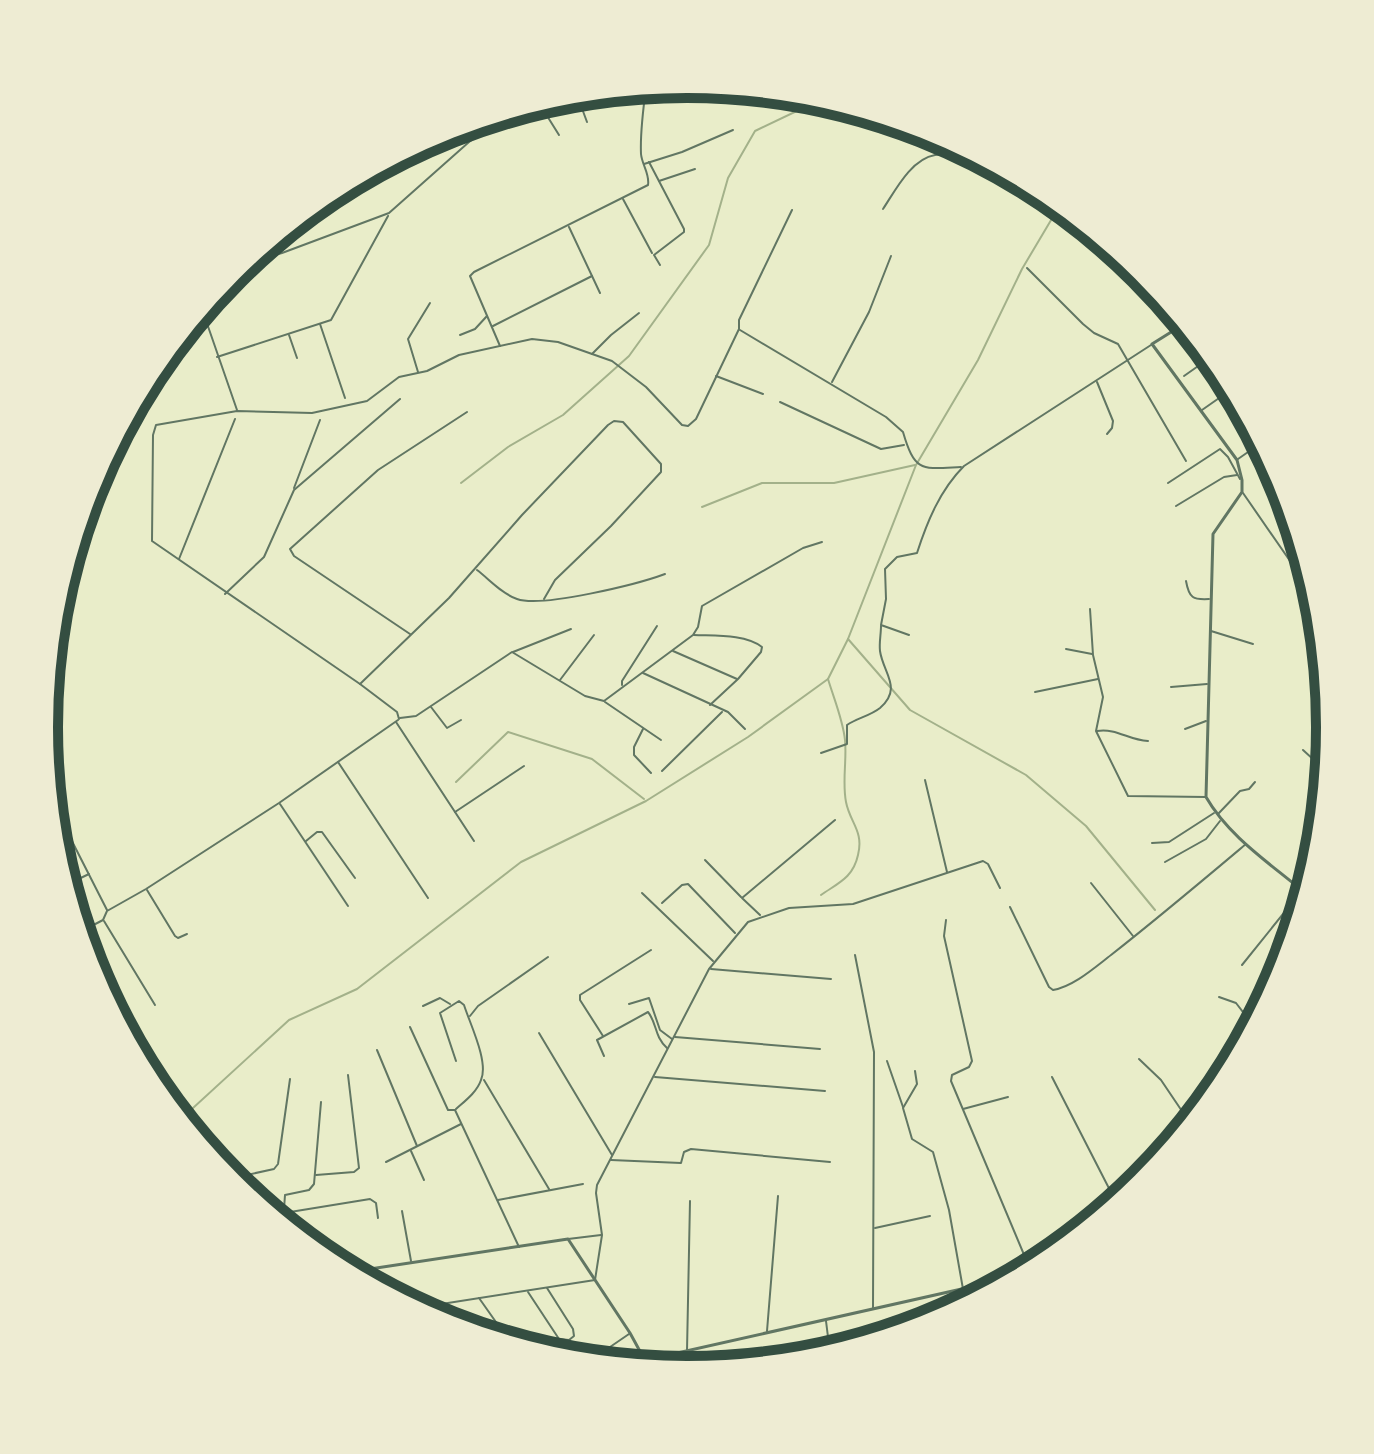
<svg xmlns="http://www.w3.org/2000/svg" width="1374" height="1454" viewBox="0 0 1374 1454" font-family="'Source Sans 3',sans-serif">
<rect width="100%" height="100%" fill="#e9edc9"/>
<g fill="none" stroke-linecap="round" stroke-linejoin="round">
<g stroke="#a3b18a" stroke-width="2">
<path d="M461 483 508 447 563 415 629 356 709 245 728 178 755 131 822 99"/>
<path d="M702 507 762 483H834L915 465"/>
<path d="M848 639 910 710 1026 775 1086 826 1155 910"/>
<path d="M456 782 508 732 592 759 644 799"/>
<path d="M821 895C838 883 853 878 858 855 864 831 850 823 846 802 842 782 847 760 845 740 843 720 834 699 828 679"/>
<path d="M181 1119 289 1020 357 989 521 862 646 801 748 737 828 679 848 639 916 465 978 360 1022 269 1060 205"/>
</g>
<g stroke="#617663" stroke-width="2">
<path d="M577 95 587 122"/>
<path d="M539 103 559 135"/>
<path d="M649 162 684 229V232L654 255 660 265"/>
<path d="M644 164 682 152 733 130"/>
<path d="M659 181 695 169"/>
<path d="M623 199 652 253"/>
<path d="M883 209C895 191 911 159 935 155 946 153 956 156 966 150"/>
<path d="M569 227 600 293"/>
<path d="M241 265 282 253 389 213 469 142 512 111"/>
<path d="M1027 268 1083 324 1094 333 1118 344 1186 461"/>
<path d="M202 309 237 410"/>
<path d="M320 324 345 398"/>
<path d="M493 326 592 276"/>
<path d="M740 330 886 417 903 432C915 473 922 469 961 467"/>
<path d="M289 335 297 358"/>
<path d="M460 335 475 329 487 316"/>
<path d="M500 346 470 276 474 272 648 185C650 174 642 165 641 154 640 132 643 110 646 88"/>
<path d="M592 354 611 335 639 313"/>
<path d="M217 357 331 320 388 216"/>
<path d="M418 372 408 339 430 303"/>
<path d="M716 376 763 394"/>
<path d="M1184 376 1211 357"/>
<path d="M832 382 869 312 891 256"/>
<path d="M1097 382 1113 421 1112 428 1107 434"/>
<path d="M780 402 881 449 904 445"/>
<path d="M1202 410 1232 389"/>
<path d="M1257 446 1282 484"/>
<path d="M1238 459 1261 443"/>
<path d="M1168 483 1220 449 1228 457 1240 479"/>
<path d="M294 488 320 420"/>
<path d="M1243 493 1315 597"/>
<path d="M1176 506 1224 477 1237 475"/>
<path d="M179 559 235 419"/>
<path d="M477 570C489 579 502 594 517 599 542 608 638 584 665 574"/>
<path d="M1186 581C1189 598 1193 600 1209 599"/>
<path d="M225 594 264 557 294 490 400 399"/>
<path d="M1090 609 1093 655 1103 697 1096 731 1128 796 1206 797"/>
<path d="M1211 631 1253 644"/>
<path d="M410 634 294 556 290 549 378 470 467 412"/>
<path d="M694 635C715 636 745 634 762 647L761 652 738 679 710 705"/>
<path d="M909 635 881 625 886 599 885 569 897 557 917 553C927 522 940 490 964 466L1151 345"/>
<path d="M1066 649 1092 654"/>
<path d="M673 651 737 679"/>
<path d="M513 652 571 629"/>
<path d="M643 673 728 712 745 729"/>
<path d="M560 680 594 635"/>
<path d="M360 684 449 598 522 515 608 425 614 421 623 422 661 464V472L611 526 555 580 544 599"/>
<path d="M622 685V681L657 626"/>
<path d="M1171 687 1207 684"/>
<path d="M1035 692 1098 679"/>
<path d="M605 702 661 740"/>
<path d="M431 707 447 728 461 720"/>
<path d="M400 718 416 716 512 652 585 696 604 701 693 635 698 627 702 606 803 548 822 542"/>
<path d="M399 719 397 712 360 684 152 541 153 435 156 425 237 411 312 413 367 401 399 377 427 371 459 355 532 339 558 342 612 361 646 387 682 425 688 426 696 419 739 329V320L792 210"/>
<path d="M396 722 474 841"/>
<path d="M643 729 634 747V755L651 773"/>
<path d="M1185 729 1206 721"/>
<path d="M1097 731C1117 728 1128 740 1148 741"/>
<path d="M1303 750 1326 771"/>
<path d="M821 753 847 744V725C857 718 870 716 880 708 903 688 883 673 880 651 879 643 881 634 881 626"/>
<path d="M338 762 428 898"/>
<path d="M662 771 722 712"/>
<path d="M925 780 947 872"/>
<path d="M51 800 107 910"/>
<path d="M280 804 348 906"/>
<path d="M455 812 524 766"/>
<path d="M1218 814 1240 791 1249 789 1255 782"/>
<path d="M306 841 317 832H322L355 878"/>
<path d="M1152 843 1169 842 1214 813"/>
<path d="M56 846 69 839"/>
<path d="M705 860 741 897"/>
<path d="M1165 862 1206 839 1220 821"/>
<path d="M1091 883 1133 936"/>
<path d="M66 885 89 874"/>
<path d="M147 890 175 936 178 938 187 934"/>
<path d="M642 893 713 961"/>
<path d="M662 903 682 885 688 884 735 933"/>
<path d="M1010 907 1049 987 1053 990C1074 986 1094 968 1111 955 1157 919 1202 881 1246 844"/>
<path d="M760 915 742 898 835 820"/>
<path d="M946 920 944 936 972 1061 969 1067 952 1075 951 1081 1030 1269"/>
<path d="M104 921 155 1005"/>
<path d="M80 932 103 920 107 911 146 889 279 803 398 720"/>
<path d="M855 955 874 1052 873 1308"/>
<path d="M1242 965 1308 883"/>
<path d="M711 969 831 979"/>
<path d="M1219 997 1236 1003 1253 1025"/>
<path d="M629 1004 649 998 660 1030 672 1039"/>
<path d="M423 1006 440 998 450 1004"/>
<path d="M470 1016 478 1006 548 957"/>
<path d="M410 1027 448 1110H455L519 1247"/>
<path d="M539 1033 612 1155"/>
<path d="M603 1036 580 1000V995L651 950"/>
<path d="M675 1037 820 1049"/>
<path d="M377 1050 417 1146"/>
<path d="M604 1056 597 1040 648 1012C657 1023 654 1036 667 1048"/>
<path d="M1139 1059 1161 1080 1190 1123"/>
<path d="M456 1061 440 1013 459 1001 464 1005C470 1024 489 1062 481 1080 477 1092 465 1101 456 1109"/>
<path d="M887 1061 903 1107"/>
<path d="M915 1071 917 1084 903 1108 912 1139 933 1152 949 1210 963 1289"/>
<path d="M655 1077 825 1091"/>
<path d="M1052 1077 1116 1202"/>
<path d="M484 1080 549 1189"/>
<path d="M963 1109 1008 1097"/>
<path d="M411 1151 424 1180"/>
<path d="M611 1160 681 1163 684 1152 691 1149 830 1162"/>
<path d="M386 1162 461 1124"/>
<path d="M316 1175 354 1172 359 1168 348 1075"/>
<path d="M242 1189V1176L274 1169 278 1164 290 1079"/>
<path d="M498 1200 583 1184"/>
<path d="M402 1211 411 1261"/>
<path d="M284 1213 370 1199 376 1203 378 1218"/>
<path d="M283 1223 285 1195 309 1190 314 1184 321 1102"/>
<path d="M875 1228 930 1216"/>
<path d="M568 1239 601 1235"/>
<path d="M357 1272 362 1279"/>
<path d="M528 1292 559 1339 569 1340 574 1336 573 1329 547 1288"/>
<path d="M479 1298 510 1342"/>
<path d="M435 1307 446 1323"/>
<path d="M416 1308 595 1280 602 1235 596 1193 597 1185 709 969 748 922 789 908 853 904 983 861 988 864 1000 888"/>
<path d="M767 1331 778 1196"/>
<path d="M687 1351 690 1201"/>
<path d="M744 1353 750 1364"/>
<path d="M822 1355 819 1347 828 1337 826 1321"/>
<path d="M591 1360 629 1334"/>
</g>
<g stroke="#617663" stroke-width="3">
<path d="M1184 324 1152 344 1237 460 1242 480V492L1213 534 1206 797C1229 837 1271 864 1305 893"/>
<path d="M350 1272 568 1239 630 1333 648 1366"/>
<path d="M646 1360 1015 1277"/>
</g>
</g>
<path d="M0 0H1374V1454H0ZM58 727a629 629 0 1 1 1258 0a629 629 0 1 1-1258 0Z" fill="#eeecd3" fill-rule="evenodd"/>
<path fill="none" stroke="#344e41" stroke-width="10" d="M58 727a629 629 0 1 1 1258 0a629 629 0 1 1-1258 0Z"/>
</svg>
